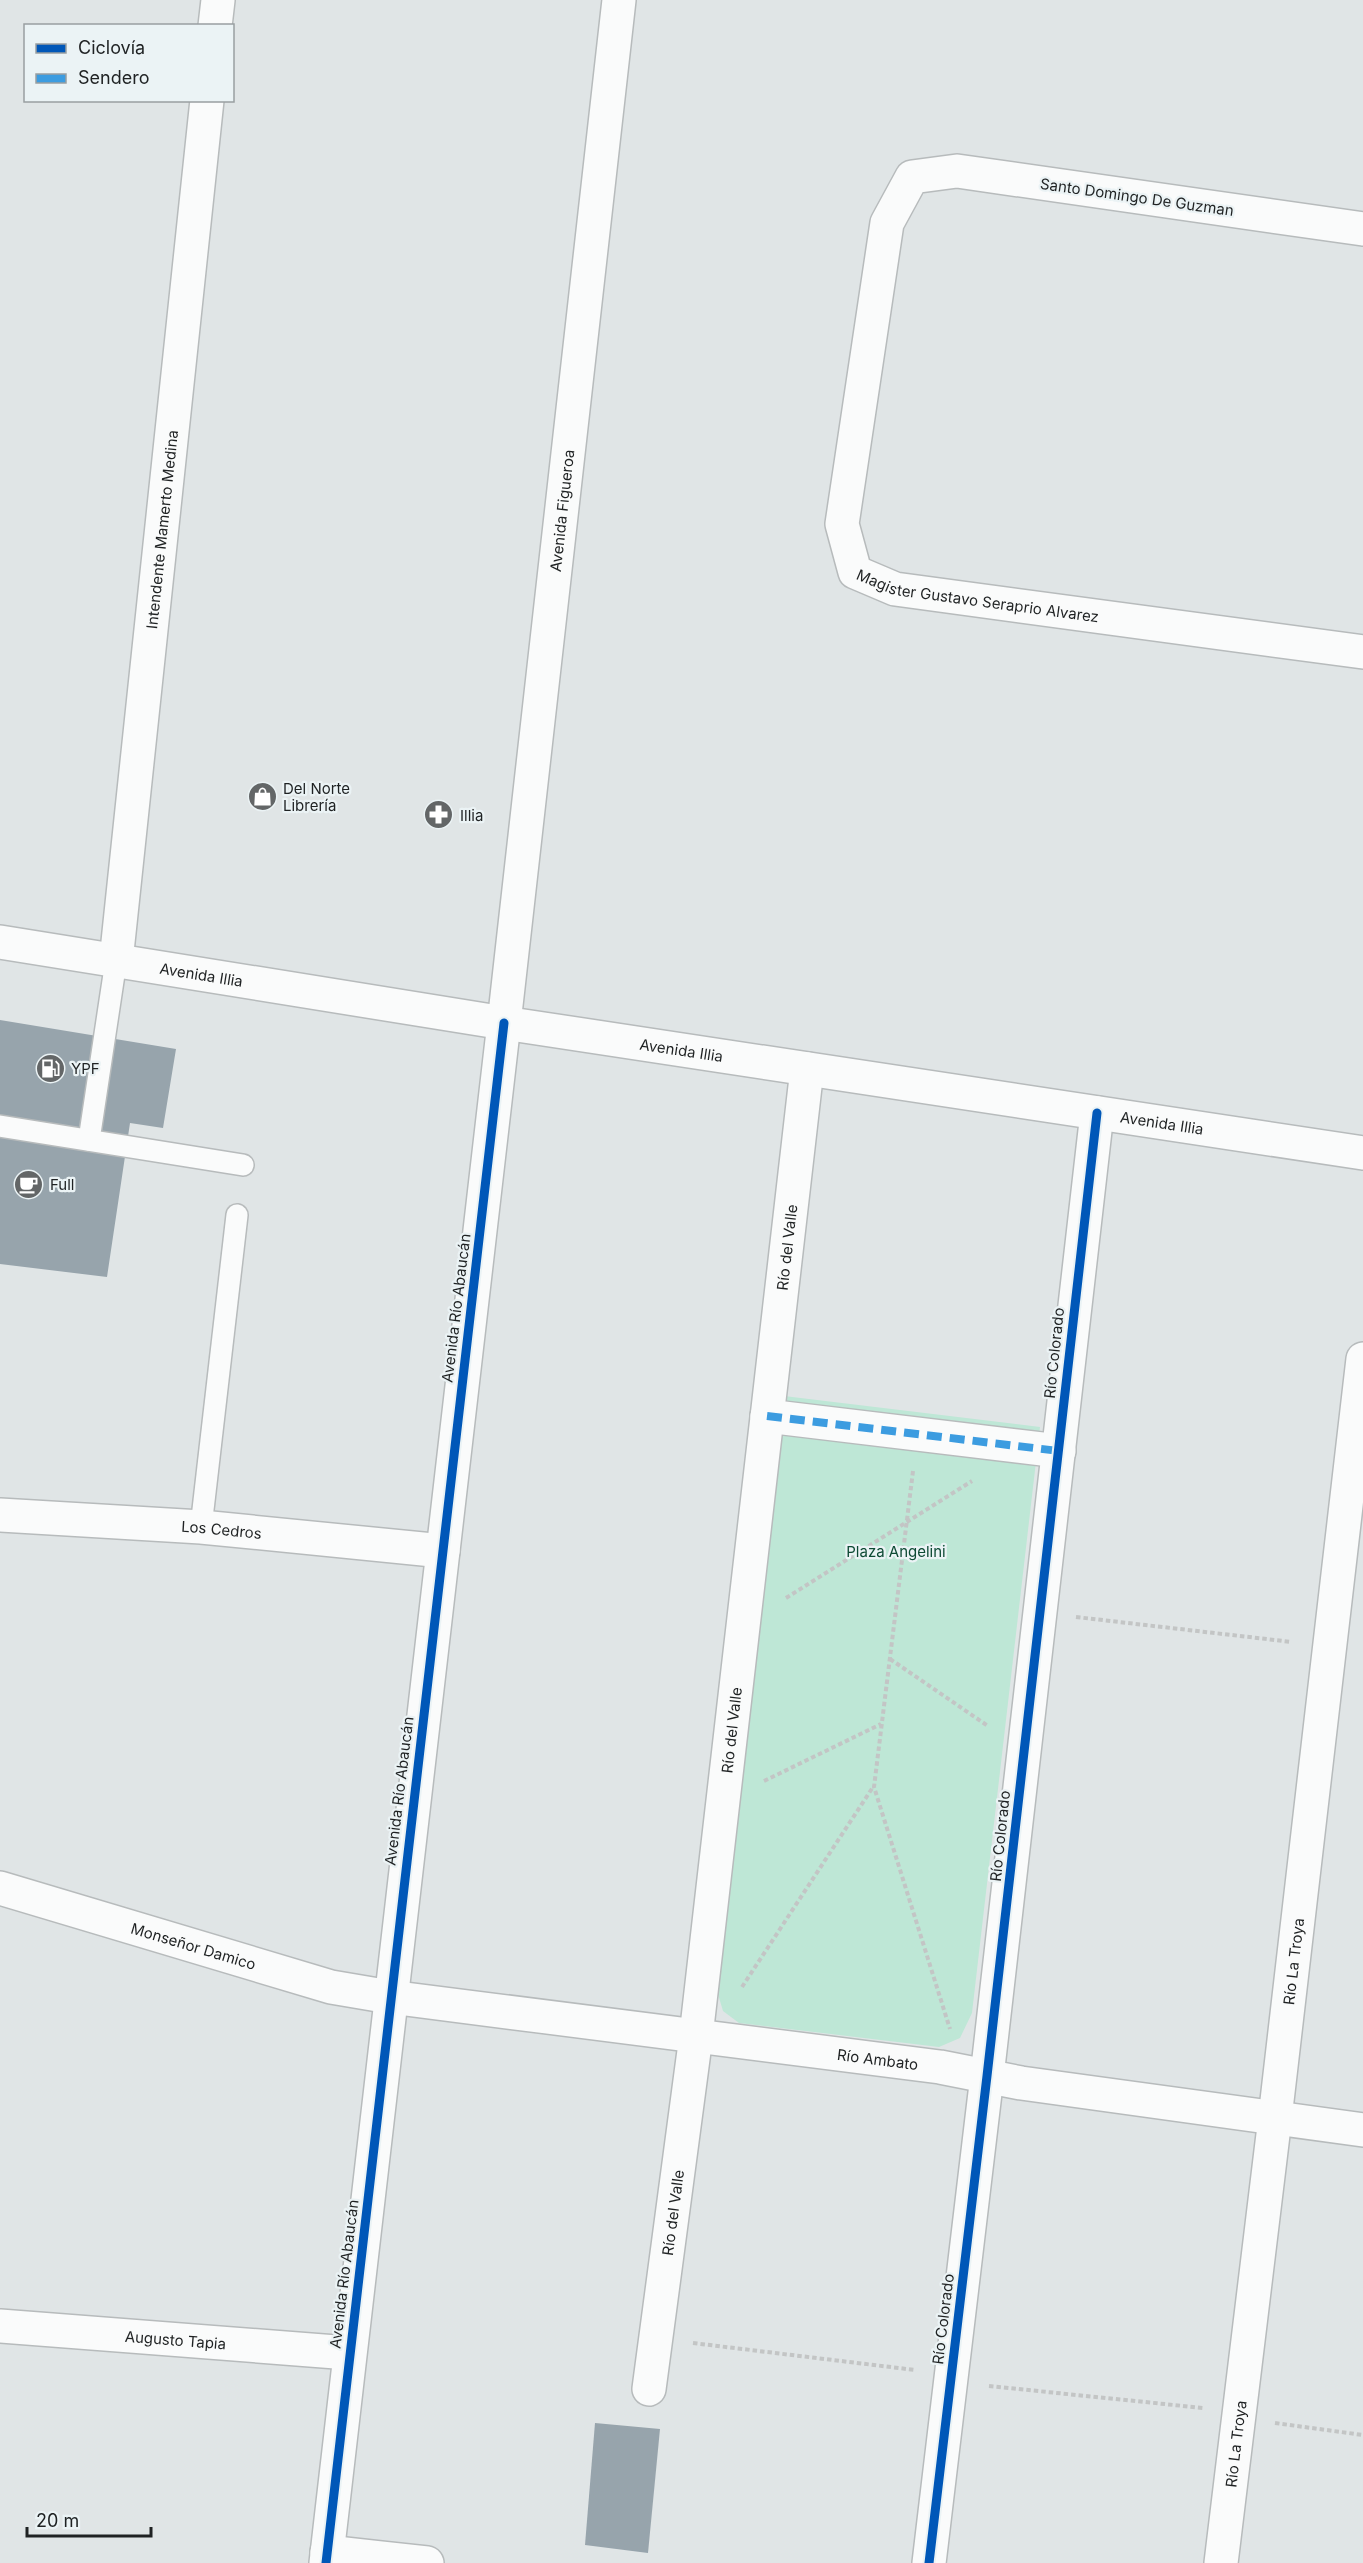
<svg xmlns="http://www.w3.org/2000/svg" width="1363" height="2563" viewBox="0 0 1363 2563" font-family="Inter,sans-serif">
<rect width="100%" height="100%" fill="#e0e5e6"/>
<path fill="#bee7d6" d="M784 1396 1040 1427 972 2013 960 2038 939 2047 739 2023 723 2011 717 1991Z"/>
<g fill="#97a4ac">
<path d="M0 1020 176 1049 163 1128 130 1123 107 1277 0 1264Z"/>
<path d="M595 2423 660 2429 648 2553 585 2545Z"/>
</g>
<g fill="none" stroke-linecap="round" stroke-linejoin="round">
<defs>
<g id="lane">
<path d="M0 1126 243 1165"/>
<path d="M89 1140 116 961"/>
<path d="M201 1527 237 1215"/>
</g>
<g id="street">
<path d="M215 26 218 0"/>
<path id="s1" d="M1363 229 957 171 912 177 887 223 842 524 855 572 895 589 1363 652"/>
<path id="s2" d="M116 961 207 100"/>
<path d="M767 1416 1059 1451"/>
<path id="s3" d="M0 1515 201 1527 443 1551"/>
<path id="s4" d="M0 1888 331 1987 390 1997 940 2067 1021 2083 1363 2130"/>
<path id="s5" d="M0 2326 349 2353"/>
<path id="s6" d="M649 2389 696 2036 807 1069"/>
<path d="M327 2552 427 2563"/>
<path d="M929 2563 987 2076 1097 1113"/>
<path id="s7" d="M1221 2563 1275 2118 1363 1359"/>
</g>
<g id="secondary">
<path id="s8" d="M326 2563 504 1023 619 0"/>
</g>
<g id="primary">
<path id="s9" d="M0 942 504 1023 1363 1153"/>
</g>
</defs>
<use href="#lane" stroke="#b7bbbc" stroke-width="24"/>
<use href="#street" stroke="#b7bbbc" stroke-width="36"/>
<use href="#secondary" stroke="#b7bbbc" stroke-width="36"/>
<use href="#primary" stroke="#b7bbbc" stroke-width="36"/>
<g stroke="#c3c5c5" stroke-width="4" stroke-dasharray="4.5 3" stroke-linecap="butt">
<path d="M913 1471 874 1787 950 2029"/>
<path d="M786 1598 972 1481"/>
<path d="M1076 1617 1292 1642"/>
<path d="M890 1659 988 1726"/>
<path d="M764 1781 881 1724"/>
<path d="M742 1987 873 1787"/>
<path d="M693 2343 915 2370"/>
<path d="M989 2386 1203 2408"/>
<path d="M1275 2423 1363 2435"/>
</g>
<use href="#lane" stroke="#fafbfb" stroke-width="21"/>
<use href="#street" stroke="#fafbfb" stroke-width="33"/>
<use href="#secondary" stroke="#fafbfb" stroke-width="33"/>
<use href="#primary" stroke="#fafbfb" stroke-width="33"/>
<path stroke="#3c9ce0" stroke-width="8" stroke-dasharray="15 8" stroke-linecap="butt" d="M767 1416 1059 1451"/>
<defs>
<g id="cycleway">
<path d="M326 2563 504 1023"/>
<path d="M929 2563 987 2076 1097 1113"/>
</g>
</defs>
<use href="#cycleway" stroke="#ebf3f5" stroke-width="13"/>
<use href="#cycleway" stroke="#0057b8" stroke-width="9"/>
</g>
<defs>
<symbol id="shop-disc" viewBox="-11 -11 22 22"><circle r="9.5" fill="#636667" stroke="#ebf3f5"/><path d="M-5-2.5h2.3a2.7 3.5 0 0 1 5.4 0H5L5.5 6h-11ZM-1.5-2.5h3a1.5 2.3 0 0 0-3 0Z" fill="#fff"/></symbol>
<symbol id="pharmacy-disc" viewBox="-11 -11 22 22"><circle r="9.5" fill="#636667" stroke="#ebf3f5"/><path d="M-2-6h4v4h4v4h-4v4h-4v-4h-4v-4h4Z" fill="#fff"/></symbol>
<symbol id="fuel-disc" viewBox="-11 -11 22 22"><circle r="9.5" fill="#636667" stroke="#ebf3f5"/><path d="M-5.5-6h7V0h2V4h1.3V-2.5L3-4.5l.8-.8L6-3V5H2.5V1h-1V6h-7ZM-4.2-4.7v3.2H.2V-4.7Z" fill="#fff"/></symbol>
<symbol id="cafe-disc" viewBox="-11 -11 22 22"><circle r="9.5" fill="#636667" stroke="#ebf3f5"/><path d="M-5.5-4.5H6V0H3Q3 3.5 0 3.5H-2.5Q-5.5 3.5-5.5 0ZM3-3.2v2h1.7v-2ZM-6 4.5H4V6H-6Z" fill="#fff"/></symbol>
</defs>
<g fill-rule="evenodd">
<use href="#shop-disc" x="246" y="780" width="33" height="33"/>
<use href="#pharmacy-disc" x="422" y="798" width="33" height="33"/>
<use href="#fuel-disc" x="34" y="1052" width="33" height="33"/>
<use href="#cafe-disc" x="12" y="1168" width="33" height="33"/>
</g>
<g text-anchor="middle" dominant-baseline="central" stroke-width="4.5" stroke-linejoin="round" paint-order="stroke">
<g font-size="15" fill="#1f2223" stroke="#ebf3f5">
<text transform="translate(1137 197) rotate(8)">Santo Domingo De Guzman</text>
<text stroke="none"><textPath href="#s8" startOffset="2066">Avenida Figueroa</textPath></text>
<text stroke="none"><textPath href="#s2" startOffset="434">Intendente Mamerto Medina</textPath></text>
<text stroke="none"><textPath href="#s1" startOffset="988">Magister Gustavo Seraprio Alvarez</textPath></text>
<text stroke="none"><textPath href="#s9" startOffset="204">Avenida Illia</textPath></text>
<text stroke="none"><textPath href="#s9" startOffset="690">Avenida Illia</textPath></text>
<text stroke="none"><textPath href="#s9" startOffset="1176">Avenida Illia</textPath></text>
<text stroke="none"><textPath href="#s6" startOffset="1150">Río del Valle</textPath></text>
<text transform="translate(456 1308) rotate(-83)">Avenida Río Abaucán</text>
<text transform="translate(1054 1353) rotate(-84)">Río Colorado</text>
<text stroke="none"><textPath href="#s3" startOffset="222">Los Cedros</textPath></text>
<text stroke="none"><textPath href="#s6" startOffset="664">Río del Valle</textPath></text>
<text transform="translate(399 1791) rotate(-83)">Avenida Río Abaucán</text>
<text transform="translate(1000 1836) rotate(-84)">Río Colorado</text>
<text stroke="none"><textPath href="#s4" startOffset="202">Monseñor Damico</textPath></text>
<text stroke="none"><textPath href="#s7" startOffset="606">Río La Troya</textPath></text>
<text stroke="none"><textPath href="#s4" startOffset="897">Río Ambato</textPath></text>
<text stroke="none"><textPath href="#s6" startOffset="178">Río del Valle</textPath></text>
<text transform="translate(344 2274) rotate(-83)">Avenida Río Abaucán</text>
<text transform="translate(943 2319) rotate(-83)">Río Colorado</text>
<text stroke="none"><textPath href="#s5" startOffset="176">Augusto Tapia</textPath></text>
<text stroke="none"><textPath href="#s7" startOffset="120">Río La Troya</textPath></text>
</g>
<g font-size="15" fill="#1f2223" stroke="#ebf3f5" text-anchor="start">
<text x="283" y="788">Del Norte<tspan x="283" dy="17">Librería</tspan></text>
<text x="460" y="815">Illia</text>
<text x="71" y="1068">YPF</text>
<text x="50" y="1184">Full</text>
</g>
<g font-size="15" fill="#0d4a34" stroke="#ebf3f5">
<text x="896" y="1551">Plaza Angelini</text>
</g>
</g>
<rect x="24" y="24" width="210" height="78" fill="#ebf3f5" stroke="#999fa1" stroke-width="1.5"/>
<rect x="36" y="44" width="30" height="9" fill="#0057b8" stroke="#999fa1" stroke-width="1.5"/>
<text x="78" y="54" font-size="18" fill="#1f2223">Ciclovía</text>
<rect x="36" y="74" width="30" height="9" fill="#3c9ce0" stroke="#999fa1" stroke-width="1.5"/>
<text x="78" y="84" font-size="18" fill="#1f2223">Sendero</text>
<path d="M27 2527v9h124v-9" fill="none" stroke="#1f2223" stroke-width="3"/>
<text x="36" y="2527" font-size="18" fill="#1f2223" stroke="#ebf3f5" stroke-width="4.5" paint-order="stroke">20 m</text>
</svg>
